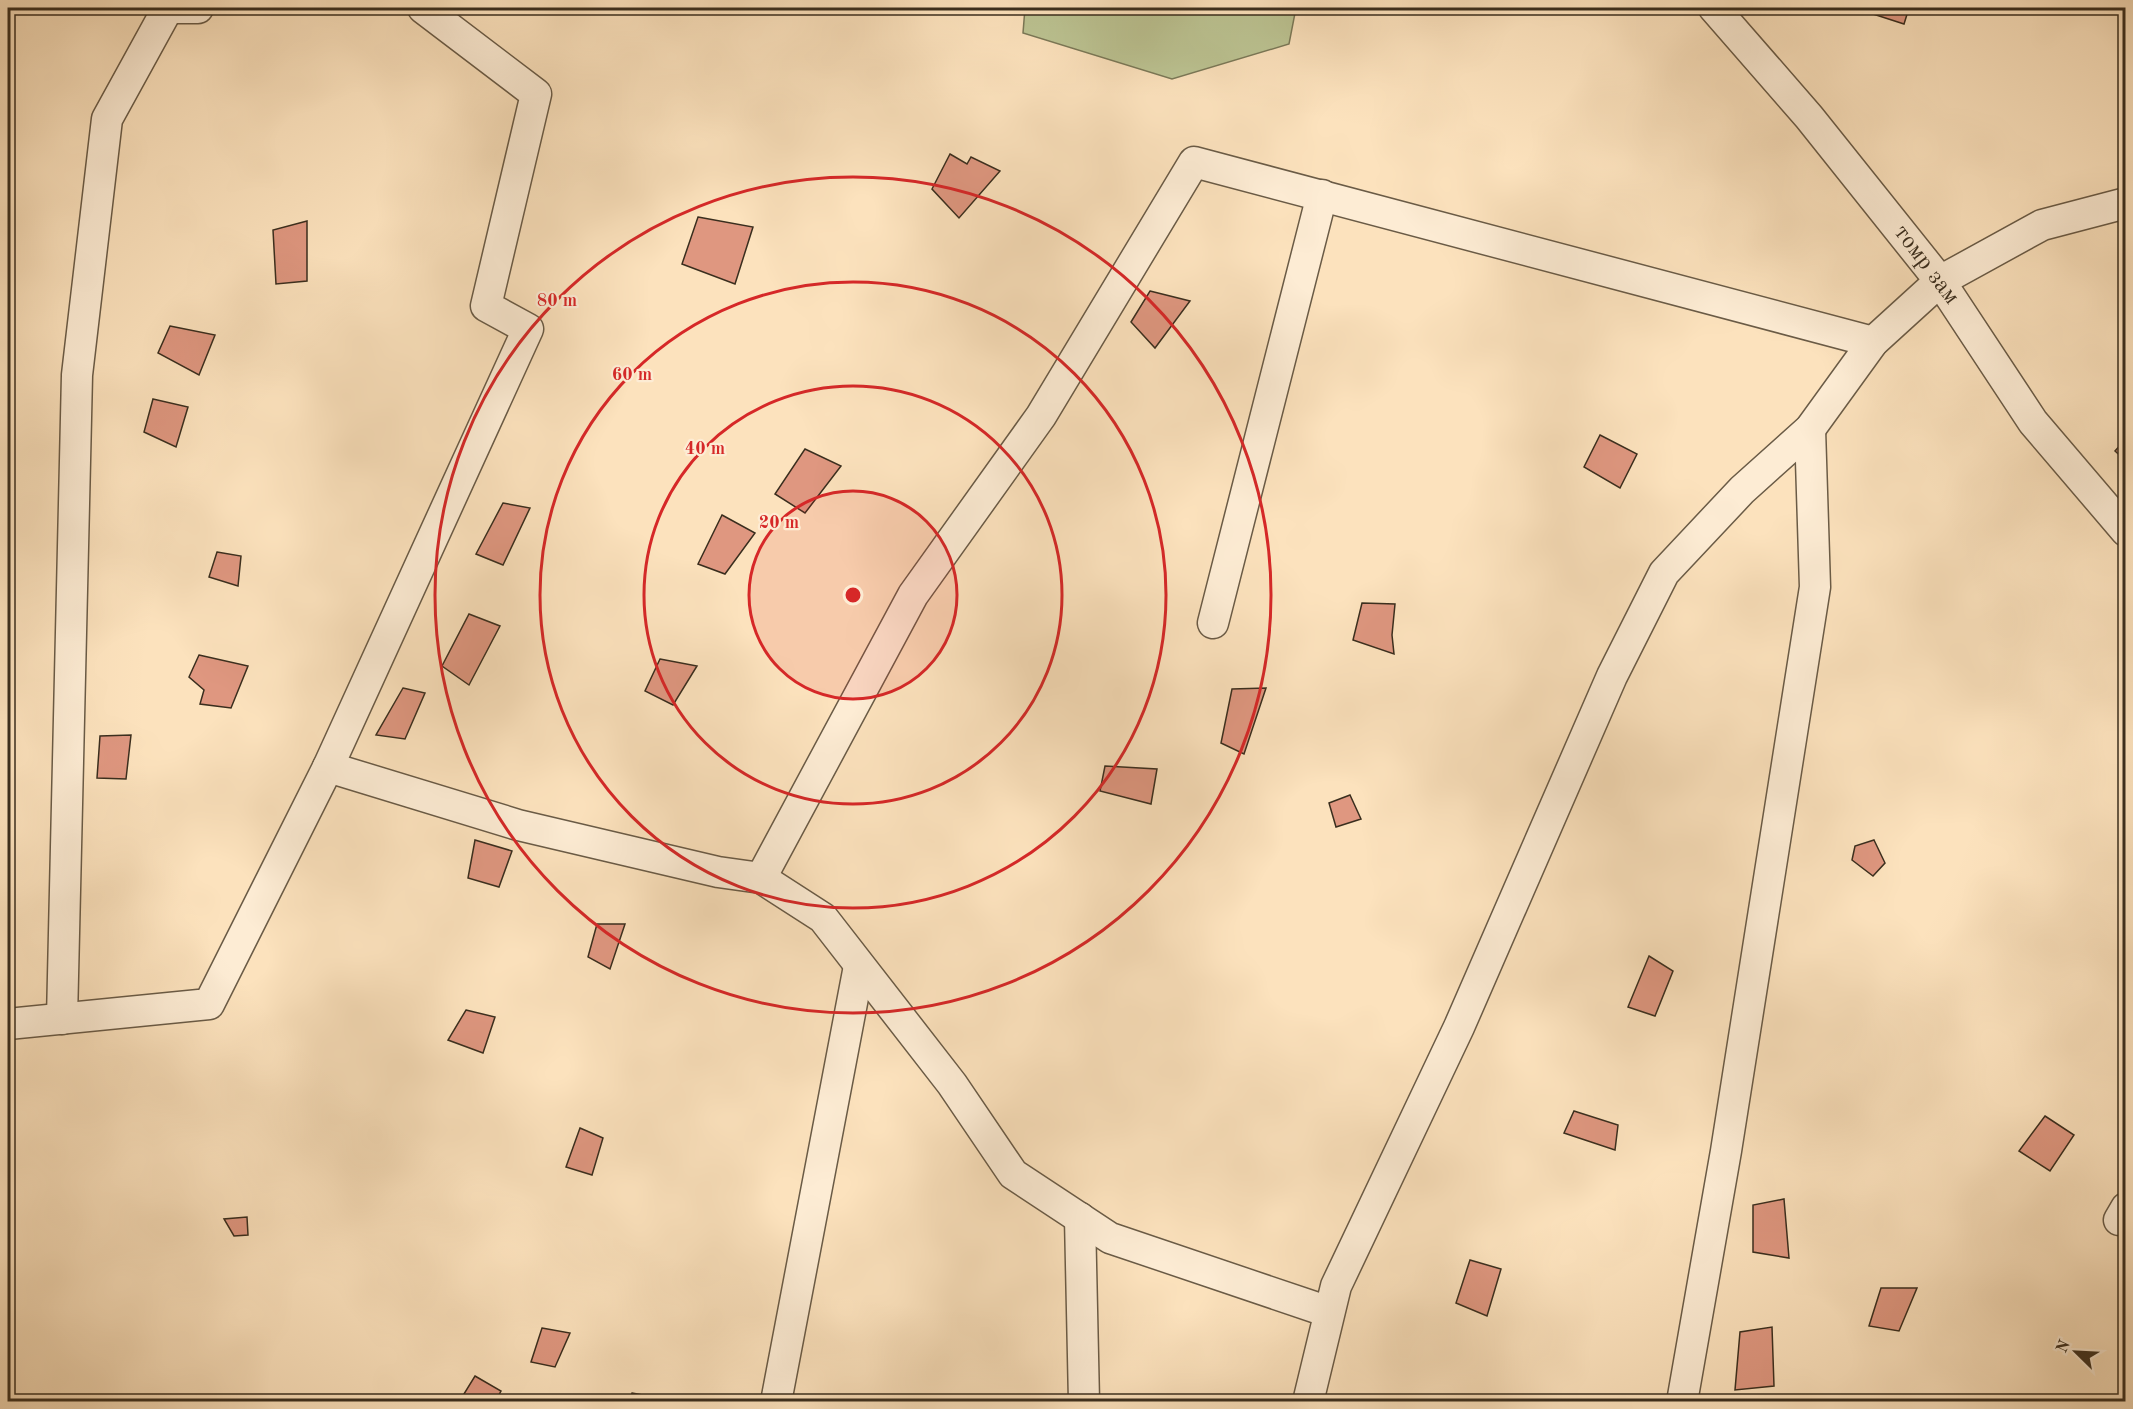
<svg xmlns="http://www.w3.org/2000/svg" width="2133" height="1409" viewBox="0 0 2133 1409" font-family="'Old Standard TT',serif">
<rect width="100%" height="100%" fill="#fce2bd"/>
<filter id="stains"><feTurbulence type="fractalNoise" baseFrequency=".00333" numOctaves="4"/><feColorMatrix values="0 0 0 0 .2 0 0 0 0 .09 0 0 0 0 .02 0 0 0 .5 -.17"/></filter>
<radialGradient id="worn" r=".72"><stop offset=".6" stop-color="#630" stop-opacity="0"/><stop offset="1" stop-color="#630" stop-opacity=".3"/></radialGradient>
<path fill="#bcc493" stroke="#7b7958" stroke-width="1.5" d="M1025 8H1296L1289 44 1172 79 1023 33Z"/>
<g fill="#df9780" stroke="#3a2e1e" stroke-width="1.5">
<path d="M1875 8H1909L1904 24 1873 14Z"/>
<path d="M950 154 967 164 971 157 1000 171 959 218 932 189Z"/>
<path d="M698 217 753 227 735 284 682 264Z"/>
<path d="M307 221V281L276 284 273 230Z"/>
<path d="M1150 291 1190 301 1155 348 1131 322Z"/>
<path d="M170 326 215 335 199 375 158 353Z"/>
<path d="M153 399 188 407 176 447 144 432Z"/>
<path d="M1600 435 1637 454 1620 488 1584 467Z"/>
<path d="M2126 439V461L2115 451Z"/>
<path d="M805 449 841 466 805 513 775 494Z"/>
<path d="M503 503 530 508 503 565 476 554Z"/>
<path d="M722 515 755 533 725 574 698 564Z"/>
<path d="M217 552 241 556 238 586 209 577Z"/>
<path d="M1362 603 1395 604 1392 635 1394 654 1353 640Z"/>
<path d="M469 614 500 626 469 685 442 666Z"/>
<path d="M199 655 248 666 231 708 200 704 204 690 189 677Z"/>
<path d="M660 659 697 666 673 705 645 691Z"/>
<path d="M403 688 425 693 405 739 376 735Z"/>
<path d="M1266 688 1244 754 1221 743 1232 689Z"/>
<path d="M131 735 126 779 97 778 100 736Z"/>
<path d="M1105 766 1157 769 1151 804 1100 791Z"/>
<path d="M1350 795 1361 819 1336 827 1329 803Z"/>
<path d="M475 840 512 851 499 887 468 878Z"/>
<path d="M1874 840 1885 863 1873 876 1852 860 1855 846Z"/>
<path d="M597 924H625L610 969 588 957Z"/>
<path d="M1649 956 1673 971 1655 1016 1628 1007Z"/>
<path d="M466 1010 495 1017 483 1053 448 1040Z"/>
<path d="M1574 1111 1618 1125 1615 1150 1564 1133Z"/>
<path d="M2045 1116 2074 1135 2050 1171 2019 1151Z"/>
<path d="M580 1128 603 1138 592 1175 566 1167Z"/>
<path d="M1784 1199 1789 1258 1753 1252V1205Z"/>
<path d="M247 1217 248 1235 234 1236 224 1219Z"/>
<path d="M1470 1260 1501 1269 1487 1316 1456 1303Z"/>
<path d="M1881 1288H1917L1899 1331 1869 1326Z"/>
<path d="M1772 1327 1774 1386 1735 1390 1740 1332Z"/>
<path d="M542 1328 570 1333 555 1367 531 1362Z"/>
<path d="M475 1376 501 1391 495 1402H459Z"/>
<path d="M632 1393 659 1398 658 1402H629Z"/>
</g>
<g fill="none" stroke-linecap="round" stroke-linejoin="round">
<defs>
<g id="street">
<path d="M168 8H198"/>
<path d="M1714 8 1809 117 1940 281 2033 422 2126 531"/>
<path d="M1213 623 1322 195"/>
<path d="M328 767 518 825 718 872 761 878 823 918 952 1084 1013 1174 1110 1238 1329 1312"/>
<path d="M761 878 913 595 1041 416 1194 162 1873 342"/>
<path d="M62 1019 77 375 107 119 168 8"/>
<path d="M8 1024 209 1004 328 767 528 329 486 306 536 94 423 8"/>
<path d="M1080 1218 1084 1402"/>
<path d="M2119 1220 2126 1208"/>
<path d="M776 1402 859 966"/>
<path d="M1308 1402 1336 1286 1459 1027 1612 676 1664 573 1742 490 1810 429 1873 342 1940 281 2042 225 2126 203"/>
<path d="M1682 1402 1726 1151 1815 587 1810 429"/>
</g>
</defs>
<use href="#street" stroke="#6a5b46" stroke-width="33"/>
<use href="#street" stroke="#fdecd4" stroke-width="30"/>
</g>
<circle cx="853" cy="595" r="104" fill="#d62828" fill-opacity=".12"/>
<g fill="none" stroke="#d62828" stroke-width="3">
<circle cx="853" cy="595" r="104"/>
<circle cx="853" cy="595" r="209"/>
<circle cx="853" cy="595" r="313"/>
<circle cx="853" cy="595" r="418"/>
</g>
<g text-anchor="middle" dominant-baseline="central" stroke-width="4.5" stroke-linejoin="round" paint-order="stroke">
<g font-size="24" fill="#3a2e1e" stroke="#fdecd4">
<text transform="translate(1926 265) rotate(53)">томр зам</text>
</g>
</g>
<circle cx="853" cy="595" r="9" fill="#d62828" stroke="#fdecd4" stroke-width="3"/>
<g font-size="18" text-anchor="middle" font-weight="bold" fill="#d62828" stroke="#fdecd4" stroke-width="4.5" stroke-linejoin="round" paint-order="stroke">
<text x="557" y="306">80 m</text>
<text x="632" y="380">60 m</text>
<text x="705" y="454">40 m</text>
<text x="779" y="528">20 m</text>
</g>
<rect width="2133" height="1409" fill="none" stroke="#fce2bd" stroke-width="30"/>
<rect x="9" y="9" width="2115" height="1391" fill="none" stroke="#3a2e1e" stroke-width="3"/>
<rect x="15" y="15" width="2103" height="1379" fill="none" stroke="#3a2e1e" stroke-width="1.5"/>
<g transform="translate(2076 1352) rotate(294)" stroke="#fdecd4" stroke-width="4.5" paint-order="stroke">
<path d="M0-4.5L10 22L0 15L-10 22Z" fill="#3a2e1e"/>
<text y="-9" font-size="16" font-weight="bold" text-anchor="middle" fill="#3a2e1e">N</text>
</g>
<rect width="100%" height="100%" filter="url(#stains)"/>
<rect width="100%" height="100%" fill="url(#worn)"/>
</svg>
